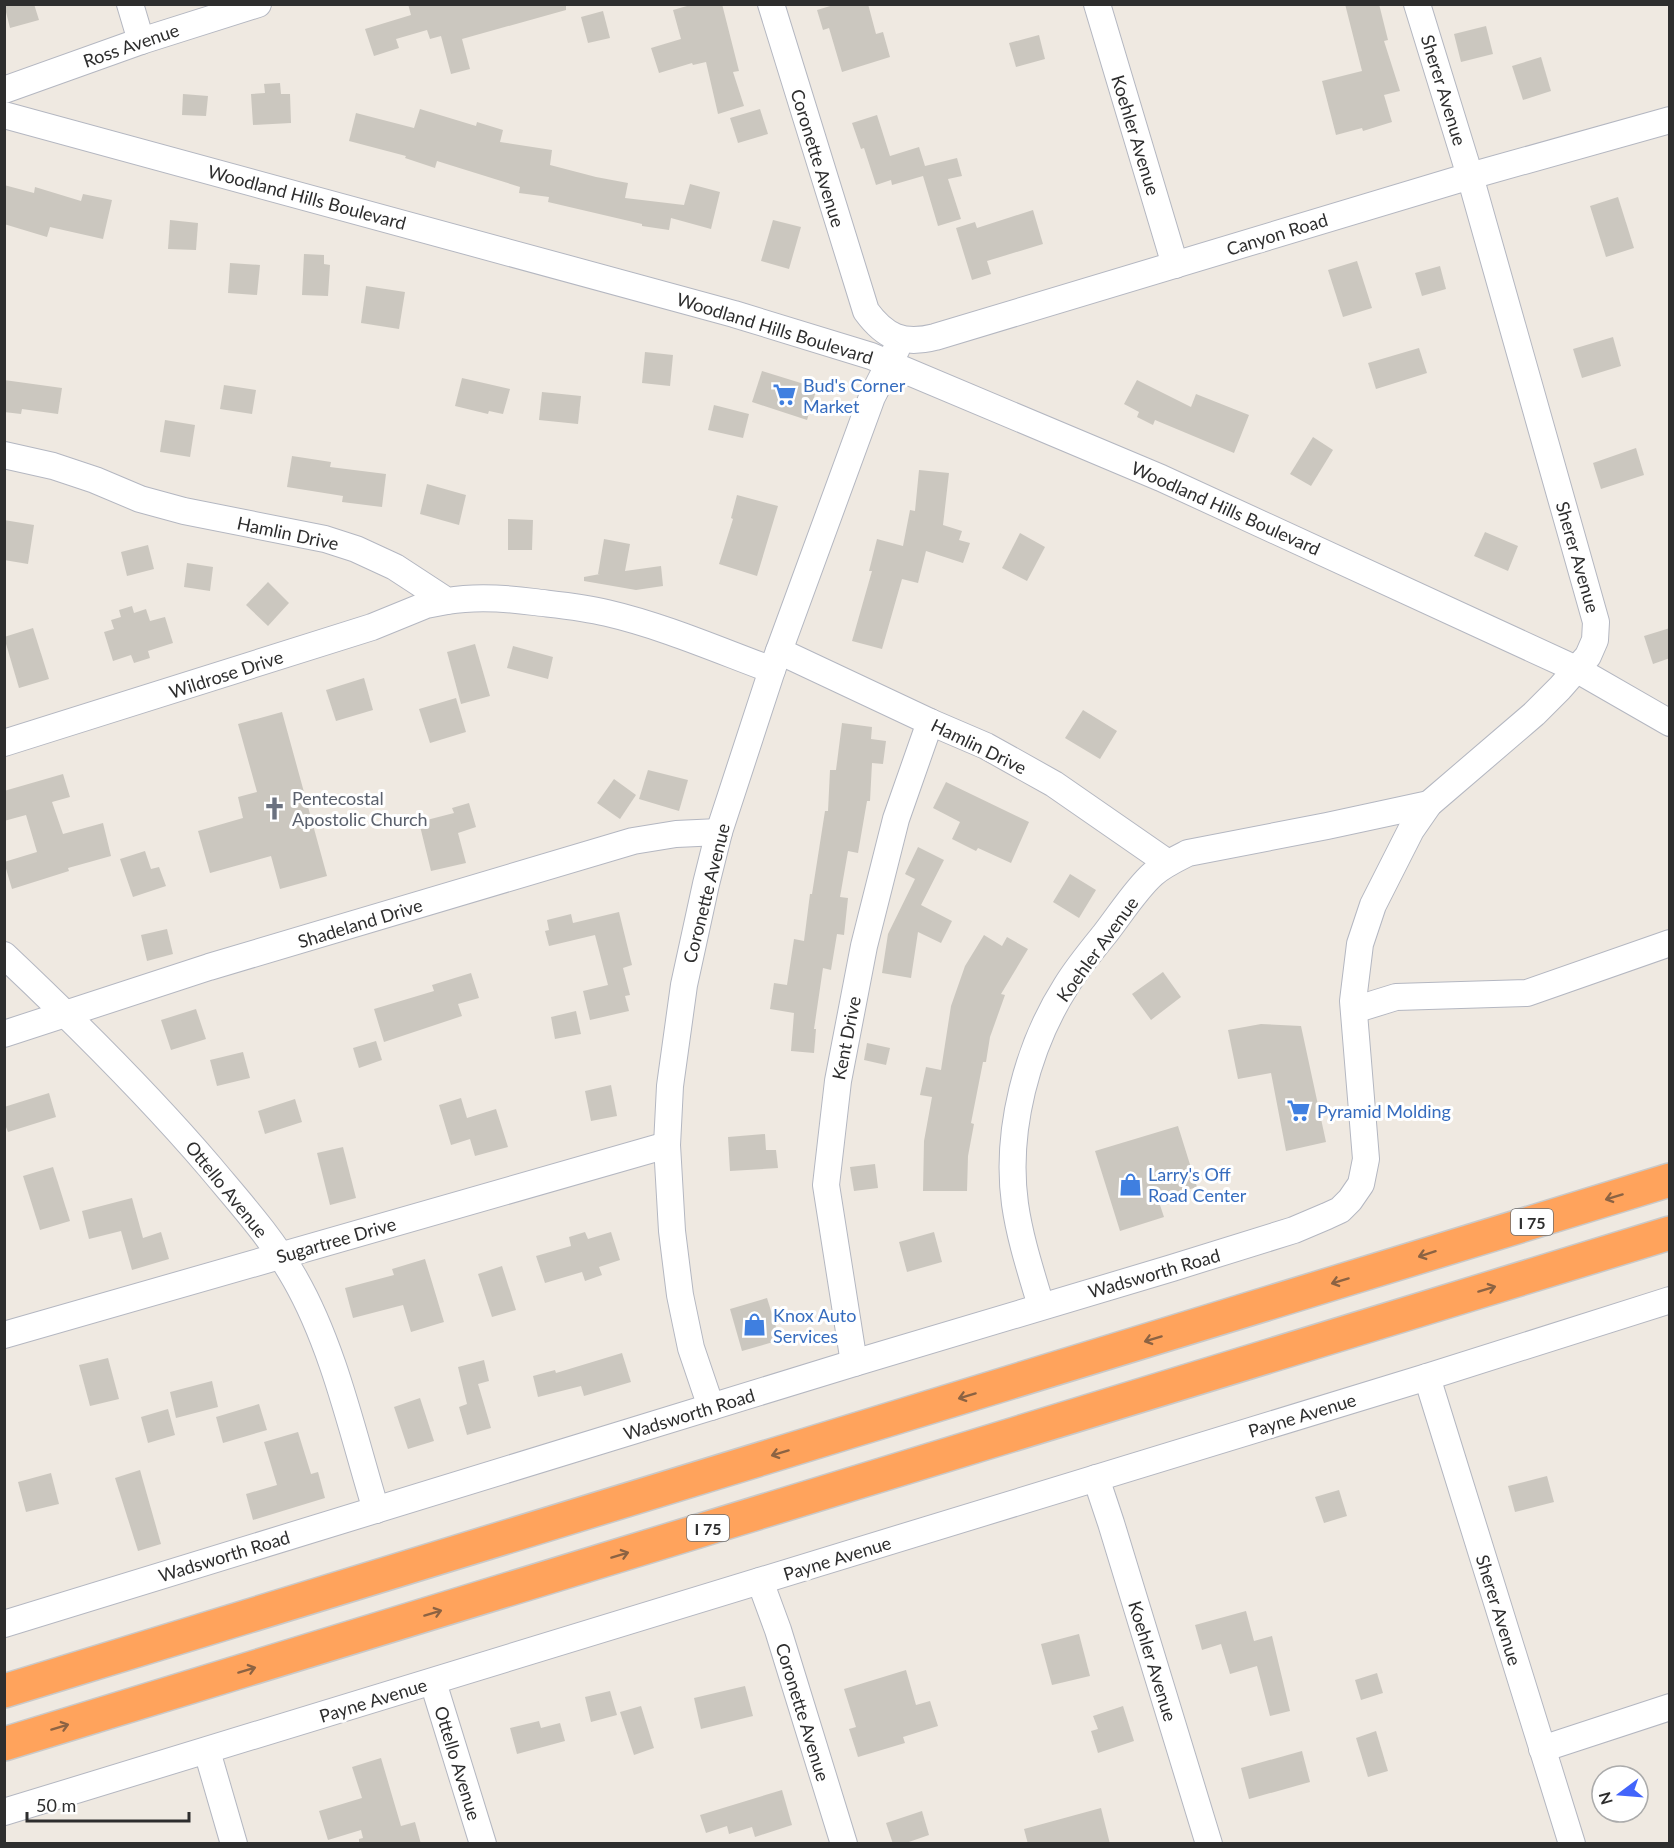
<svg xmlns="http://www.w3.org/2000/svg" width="1674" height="1848" viewBox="0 0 1674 1848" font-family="Lato,sans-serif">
<rect width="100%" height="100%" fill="#efe9e1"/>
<g fill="#cbc7bf">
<path d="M4 4H34L39 20 10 28Z"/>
<path d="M408 4H566V10L462 39 470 69 451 74 441 36 430 39 427 30 396 39 399 48 374 56 365 29 411 15Z"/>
<path d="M694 4H722L739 71 733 72 744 106 718 114 706 62 693 65 692 63 659 73 651 48 681 39 673 10Z"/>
<path d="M837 4H868L876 34 883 32 890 57 842 72 829 28 823 30 817 10Z"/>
<path d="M1345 4H1379L1388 40 1384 41 1400 91 1384 95 1392 122 1363 131 1362 128 1336 135 1322 81 1362 71Z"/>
<path d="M603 11 610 38 588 43 581 17Z"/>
<path d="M1486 26 1493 54 1461 62 1454 34Z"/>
<path d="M1039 35 1045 59 1016 67 1009 43Z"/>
<path d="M1541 57 1551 91 1523 100 1512 66Z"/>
<path d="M280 83 281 94H290L291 123 253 125 251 94 265 93 264 84Z"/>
<path d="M183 94 208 96 206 116 182 115Z"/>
<path d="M420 109 476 126 477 122 503 130 500 142 552 150 550 165 596 177 628 183 625 198 684 205 690 184 720 192 711 229 671 218 669 230 642 226V224L548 202 549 197 519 193 520 187 437 161 435 168 405 158 406 156 349 141 356 113 414 128Z"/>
<path d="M760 109 768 134 738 143 730 118Z"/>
<path d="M877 115 890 156 919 147 925 166 957 158 962 176 948 179 961 219 938 226 923 176 892 185 891 180 876 185 864 148 861 149 852 123Z"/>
<path d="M4 185 34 193 35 187 81 201 83 194 112 200 103 239 50 227 47 237 4 224Z"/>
<path d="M1618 197 1634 248 1606 257 1590 206Z"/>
<path d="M1033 210 1043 244 987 261 991 274 972 280 956 228 975 222 977 228Z"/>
<path d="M170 220 198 223 196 250 168 249Z"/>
<path d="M773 220 801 227 789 269 761 261Z"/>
<path d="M304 254 324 255V264L330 265 328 296 302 295Z"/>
<path d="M1357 261 1372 308 1343 317 1328 270Z"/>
<path d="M230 263 260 265 257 295 228 293Z"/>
<path d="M1440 266 1446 289 1422 296 1415 273Z"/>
<path d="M366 286 405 292 399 329 361 323Z"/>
<path d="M1613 337 1621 366 1582 378 1573 349Z"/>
<path d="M1419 348 1427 373 1376 389 1368 363Z"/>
<path d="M645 352 673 355 670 386 642 383Z"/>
<path d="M762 371 817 388 807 420 752 402Z"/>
<path d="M462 378 510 389 503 414 489 411 488 414 455 406Z"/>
<path d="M4 380 62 388 58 414 22 409 21 414 4 412Z"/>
<path d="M1137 380 1191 407 1196 394 1249 415 1234 453 1155 420 1153 425 1137 417 1139 412 1124 404Z"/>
<path d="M224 385 256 390 252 414 220 409Z"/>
<path d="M542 392 581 396 578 424 539 420Z"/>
<path d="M714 405 749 414 743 438 708 430Z"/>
<path d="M165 420 195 425 190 457 160 452Z"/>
<path d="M1313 437 1333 450 1311 486 1290 474Z"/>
<path d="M1636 448 1644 475 1601 489 1593 463Z"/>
<path d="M292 456 331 462 330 467 386 474 382 507 342 502 343 496 287 487Z"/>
<path d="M919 470 949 473 943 525 962 531 959 540 970 543 963 563 926 551 918 583 902 579 882 649 852 641 872 571H869L877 539 903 546 910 510 915 511Z"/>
<path d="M427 484 466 495 459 525 420 514Z"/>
<path d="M737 495 778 506 757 576 719 564 733 519 731 518Z"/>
<path d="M508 519 533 520 532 550H508Z"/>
<path d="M4 520 34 525 28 564 4 560Z"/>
<path d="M1485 532 1518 546 1508 571 1474 556Z"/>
<path d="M1020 533 1045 547 1027 581 1002 568Z"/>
<path d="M604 539 630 544 625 571 661 566 663 586 636 590 584 581V577L600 574H598Z"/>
<path d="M148 545 154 569 127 576 121 552Z"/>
<path d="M187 563 213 567 210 591 184 587Z"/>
<path d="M268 582 289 603 268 626 246 605Z"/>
<path d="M132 606 134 613 146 609 150 621 165 617 173 643 148 651 150 658 134 663 131 655 113 661 104 632 114 629 111 620 121 617 119 610Z"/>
<path d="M33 628 49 679 19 688 4 637Z"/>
<path d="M1670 628V658L1653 664 1644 636Z"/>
<path d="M475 644 490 696 461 704 447 652Z"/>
<path d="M513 646 553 657 548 679 507 668Z"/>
<path d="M364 678 373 710 336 721 326 690Z"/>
<path d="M456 698 466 732 430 743 419 709Z"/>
<path d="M1083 710 1117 731 1100 759 1065 738Z"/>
<path d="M282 712 327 876 280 889 271 856 210 873 198 831 243 818 238 797 257 792 238 724Z"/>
<path d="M842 723 872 727 871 739 886 741 883 764 872 763 870 801H867L858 853 848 851 840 897 848 898 844 935 837 934 831 970 823 968 814 1029H816L814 1053 791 1051 794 1013 770 1009 774 983 787 985 794 939 804 941 810 894H812L825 811H828L830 770H836Z"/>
<path d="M648 770 688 780 679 811 639 799Z"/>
<path d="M63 774 70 797 52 802 63 834 103 823 111 856 68 868 69 871 12 889 4 862 37 852 26 815 4 821V791Z"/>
<path d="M614 779 636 795 620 819 597 803Z"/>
<path d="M946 782 1029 822 1011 863 978 848 976 851 952 839 960 822 933 808Z"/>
<path d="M469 803 476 827 458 833 466 863 431 871 419 822 454 813 452 808Z"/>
<path d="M918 847 944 860 921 905 952 921 941 943 918 932 911 978 882 973 888 934 915 879 905 874Z"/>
<path d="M145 851 151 869 159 867 166 886 133 897 120 859Z"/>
<path d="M1070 874 1096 890 1079 918 1053 902Z"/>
<path d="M619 912 632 965 623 968 630 995 625 996 629 1011 590 1020 583 991 608 985 595 935 549 946 545 931 549 930 547 920 571 914 573 923Z"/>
<path d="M167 929 173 954 147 961 141 935Z"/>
<path d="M984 935 1002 946 1007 937 1028 949 1001 994 1005 995 990 1037 986 1062H983L971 1123 974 1124 968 1156 967 1191H923L924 1141 932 1097 920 1095 926 1067 941 1070 951 1006 965 966Z"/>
<path d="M1163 972 1181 997 1151 1020 1132 994Z"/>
<path d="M471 973 479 998 458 1004 462 1016 384 1042 374 1009 434 991 432 985Z"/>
<path d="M196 1009 206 1039 171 1050 161 1020Z"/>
<path d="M576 1011 581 1034 555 1039 551 1017Z"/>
<path d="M1261 1024 1301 1026 1326 1142 1286 1151 1271 1073 1238 1079 1228 1030Z"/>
<path d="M376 1041 382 1060 359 1068 353 1048Z"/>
<path d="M867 1043 890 1048 886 1065 864 1060Z"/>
<path d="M243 1052 250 1078 217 1086 210 1060Z"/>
<path d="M611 1085 617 1116 591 1121 585 1091Z"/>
<path d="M49 1093 56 1117 8 1132 4 1122V1107Z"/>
<path d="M461 1098 467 1118 496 1109 508 1147 475 1156 470 1139 451 1145 439 1105Z"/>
<path d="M295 1099 302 1122 265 1134 258 1111Z"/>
<path d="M1178 1126 1197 1187 1158 1199 1164 1217 1120 1231 1095 1151Z"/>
<path d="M765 1134 766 1150H776L778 1168 730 1171 728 1137Z"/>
<path d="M343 1147 356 1198 330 1205 317 1153Z"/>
<path d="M875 1164 878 1188 854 1191 850 1167Z"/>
<path d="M53 1167 70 1221 40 1230 23 1176Z"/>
<path d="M132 1198 143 1238 161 1232 169 1259 132 1270 121 1231 89 1239 82 1211Z"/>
<path d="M585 1232 588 1239 611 1232 620 1260 599 1267 602 1275 585 1281 582 1272 545 1283 536 1256 571 1246 569 1237Z"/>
<path d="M934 1232 942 1262 907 1272 899 1242Z"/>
<path d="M425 1259 444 1322 411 1332 403 1305 353 1318 345 1288 394 1275 392 1269Z"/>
<path d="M502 1266 516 1310 492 1317 478 1274Z"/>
<path d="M767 1298 780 1340 742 1351 730 1309Z"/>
<path d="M622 1353 631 1382 584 1396 581 1386 538 1397 533 1376 555 1370 556 1373Z"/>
<path d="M108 1358 119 1399 90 1406 79 1365Z"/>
<path d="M484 1360 489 1381 478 1384 491 1428 467 1435 459 1407 467 1404 458 1367Z"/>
<path d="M212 1381 218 1407 176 1418 170 1392Z"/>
<path d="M420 1398 434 1441 408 1449 394 1407Z"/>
<path d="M259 1404 267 1430 223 1443 216 1417Z"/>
<path d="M168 1409 175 1435 148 1443 141 1417Z"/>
<path d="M298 1432 311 1474 318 1472 325 1498 253 1520 246 1494 277 1485 264 1442Z"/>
<path d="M140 1470 161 1544 138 1551 115 1478Z"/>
<path d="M51 1473 59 1504 26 1512 18 1482Z"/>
<path d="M1547 1476 1554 1502 1515 1512 1508 1486Z"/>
<path d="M1339 1490 1347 1516 1324 1523 1315 1497Z"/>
<path d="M1246 1611 1254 1641 1272 1636 1290 1711 1270 1716 1257 1666 1230 1674 1221 1644 1202 1650 1195 1625Z"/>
<path d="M1079 1634 1090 1676 1052 1685 1041 1644Z"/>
<path d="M906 1670 916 1705 930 1701 938 1726 903 1737 905 1743 858 1757 849 1729 856 1727 844 1689Z"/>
<path d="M1377 1673 1383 1693 1361 1700 1355 1680Z"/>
<path d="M745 1686 753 1716 701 1729 694 1698Z"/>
<path d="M610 1691 617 1715 591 1722 585 1697Z"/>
<path d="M641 1706 654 1748 634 1755 620 1712Z"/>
<path d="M1123 1706 1134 1741 1098 1753 1091 1731 1098 1729 1093 1716Z"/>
<path d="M539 1721 541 1728 560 1723 565 1741 517 1754 510 1728Z"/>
<path d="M1376 1731 1388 1771 1368 1777 1356 1738Z"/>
<path d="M1302 1751 1310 1782 1249 1799 1241 1768Z"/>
<path d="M381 1758 401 1826 415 1822 421 1844H359V1839L363 1838 361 1830 328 1840 319 1811 362 1798 352 1767Z"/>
<path d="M782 1790 792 1825 755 1837 752 1827 729 1834 727 1826 706 1833 700 1815Z"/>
<path d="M1101 1808 1110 1844H1028L1024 1829Z"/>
<path d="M922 1811 929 1835 903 1844H893L886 1823Z"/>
</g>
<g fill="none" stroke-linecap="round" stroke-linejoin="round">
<defs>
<g id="minor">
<path d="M130 4 141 41"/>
<path d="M771 4 866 311C885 337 903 345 935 337L1470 176 1670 120"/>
<path d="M1097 4 1175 265"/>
<path d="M4 90 141 41 258 4"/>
<path d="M4 115 734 314 871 356 1161 478 1576 669 1670 723"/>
<path d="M4 455 53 466 95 480 140 499 184 511 325 539 356 549 395 567 447 601C476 596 505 598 534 602 559 605 583 607 607 613 663 626 718 650 772 670"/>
<path d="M779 651 930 722 986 746 1054 784 1168 863"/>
<path d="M4 743 372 627 426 605 447 601"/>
<path d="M4 955C76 1023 146 1092 210 1167 240 1203 272 1238 295 1279 334 1347 353 1435 376 1510"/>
<path d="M1354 1010 1396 997 1527 993 1670 943"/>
<path d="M4 1034 209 967 633 841 676 834 719 832"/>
<path d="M1041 1306C1031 1272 1020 1239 1015 1204 1005 1131 1027 1047 1066 986 1077 968 1091 951 1104 935 1119 916 1136 889 1153 874 1163 865 1176 859 1188 853L1327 826 1429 804"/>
<path d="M4 1335 667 1145"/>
<path d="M854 1363 826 1185 838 1081 864 946 896 819 930 722"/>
<path d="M1427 1377 1572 1844"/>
<path d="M711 1407 691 1348 680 1295 672 1231 667 1145 670 1086 684 985 706 884 719 832 772 670 872 397 897 348"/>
<path d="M1096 1478 1111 1523 1209 1844"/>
<path d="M760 1581 778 1630 844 1844"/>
<path d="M4 1624 854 1363 1172 1268 1294 1230 1327 1216 1340 1210 1350 1200 1361 1184 1366 1159 1353 1001 1360 944 1373 905 1411 830 1429 804 1534 714 1560 688 1588 656 1595 640 1596 622 1470 176 1417 4"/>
<path d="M433 1682 483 1844"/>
<path d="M1542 1749 1670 1707"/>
<path d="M207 1751 234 1844"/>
<path d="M4 1812 1427 1377 1670 1300"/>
</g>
<g id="highway">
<path d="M4 1691 1670 1180"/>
<path d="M4 1744 1670 1233"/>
</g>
</defs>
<use href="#minor" stroke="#b4b7c1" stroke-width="28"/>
<use href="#highway" stroke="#c9c9c9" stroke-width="36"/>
<use href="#minor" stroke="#fff" stroke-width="26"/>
<use href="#highway" stroke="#ffa35c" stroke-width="33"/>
</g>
<defs><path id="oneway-shaft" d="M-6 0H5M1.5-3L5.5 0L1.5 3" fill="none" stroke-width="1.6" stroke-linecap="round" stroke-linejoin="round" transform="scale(1.5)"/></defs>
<g stroke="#8c6343">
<use href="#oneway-shaft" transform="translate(1614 1197) rotate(163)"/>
<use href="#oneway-shaft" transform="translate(1427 1254) rotate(162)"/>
<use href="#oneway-shaft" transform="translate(1340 1281) rotate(163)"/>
<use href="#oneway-shaft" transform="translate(1487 1289) rotate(-17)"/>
<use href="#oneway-shaft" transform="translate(1153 1339) rotate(163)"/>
<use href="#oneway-shaft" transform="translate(967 1396) rotate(163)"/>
<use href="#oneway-shaft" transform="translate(780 1453) rotate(163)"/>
<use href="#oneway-shaft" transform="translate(620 1555) rotate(-17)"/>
<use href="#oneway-shaft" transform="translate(433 1613) rotate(-17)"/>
<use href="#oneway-shaft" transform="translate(247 1670) rotate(-17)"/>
<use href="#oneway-shaft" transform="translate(60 1727) rotate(-17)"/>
</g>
<defs>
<symbol id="supermarket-bare" viewBox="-9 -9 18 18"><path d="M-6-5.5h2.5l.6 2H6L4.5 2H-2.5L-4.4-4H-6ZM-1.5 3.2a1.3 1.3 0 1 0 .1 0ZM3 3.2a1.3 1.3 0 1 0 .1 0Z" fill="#3f7fe0" stroke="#fff" stroke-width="2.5" paint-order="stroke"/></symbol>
<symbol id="church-bare" viewBox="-9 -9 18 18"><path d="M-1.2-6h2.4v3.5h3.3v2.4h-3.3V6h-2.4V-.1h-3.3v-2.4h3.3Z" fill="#6b7280" stroke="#fff" stroke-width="2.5" paint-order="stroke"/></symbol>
<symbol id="shop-bare" viewBox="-9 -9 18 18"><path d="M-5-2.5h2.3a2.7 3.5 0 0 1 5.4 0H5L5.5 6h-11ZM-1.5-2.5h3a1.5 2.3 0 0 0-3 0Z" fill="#3f7fe0" stroke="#fff" stroke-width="2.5" paint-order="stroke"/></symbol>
</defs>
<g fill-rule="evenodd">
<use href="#supermarket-bare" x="768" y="378" width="33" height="33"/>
<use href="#church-bare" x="258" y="792" width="33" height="33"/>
<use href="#supermarket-bare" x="1282" y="1094" width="33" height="33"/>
<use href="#shop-bare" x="1114" y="1168" width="33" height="33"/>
<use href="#shop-bare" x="738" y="1308" width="33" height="33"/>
</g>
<g text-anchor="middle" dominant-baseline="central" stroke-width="6" stroke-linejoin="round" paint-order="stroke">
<g fill="#fff" stroke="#6d6d6d" stroke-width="1.5">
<rect x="1511" y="1209" width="42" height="26" rx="4.5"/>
<rect x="687" y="1515" width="42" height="26" rx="4.5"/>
</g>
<g font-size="16" font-weight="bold" fill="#2e2e2e">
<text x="1532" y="1222">I 75</text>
<text x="708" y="1528">I 75</text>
</g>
<g font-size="18" fill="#2e2e2e" stroke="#fff">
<text transform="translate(131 45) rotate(-19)">Ross Avenue</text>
<text transform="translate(1444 90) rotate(73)">Sherer Avenue</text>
<text transform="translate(1136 135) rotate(73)">Koehler Avenue</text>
<text transform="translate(818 158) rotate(73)">Coronette Avenue</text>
<text transform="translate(307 197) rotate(15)">Woodland Hills Boulevard</text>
<text transform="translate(1277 234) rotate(-17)">Canyon Road</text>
<text transform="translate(775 328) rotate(17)">Woodland Hills Boulevard</text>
<text transform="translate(1226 508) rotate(24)">Woodland Hills Boulevard</text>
<text transform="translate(288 533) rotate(12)">Hamlin Drive</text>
<text transform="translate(1578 557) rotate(74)">Sherer Avenue</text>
<text transform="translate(226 674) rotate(-18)">Wildrose Drive</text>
<text transform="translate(979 746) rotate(26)">Hamlin Drive</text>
<text transform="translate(706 893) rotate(-76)">Coronette Avenue</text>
<text transform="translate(360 923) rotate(-17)">Shadeland Drive</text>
<text transform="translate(1097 949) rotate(-54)">Koehler Avenue</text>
<text transform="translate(846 1038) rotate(-79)">Kent Drive</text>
<text transform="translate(227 1189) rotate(51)">Ottello Avenue</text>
<text transform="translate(336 1240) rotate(-16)">Sugartree Drive</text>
<text transform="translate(1154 1273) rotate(-16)">Wadsworth Road</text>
<text transform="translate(689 1414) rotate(-17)">Wadsworth Road</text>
<text transform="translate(1302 1415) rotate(-17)">Payne Avenue</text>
<text transform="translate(224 1556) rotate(-17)">Wadsworth Road</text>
<text transform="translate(837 1558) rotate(-17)">Payne Avenue</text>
<text transform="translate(1499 1610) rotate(73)">Sherer Avenue</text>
<text transform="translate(1153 1661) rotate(73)">Koehler Avenue</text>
<text transform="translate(373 1700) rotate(-17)">Payne Avenue</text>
<text transform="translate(803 1712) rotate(73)">Coronette Avenue</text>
<text transform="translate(458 1763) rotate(73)">Ottello Avenue</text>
</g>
<g font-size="18" fill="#366cbe" stroke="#fff" text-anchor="start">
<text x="803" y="385">Bud's Corner<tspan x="803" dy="21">Market</tspan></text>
<text x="1317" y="1111">Pyramid Molding</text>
<text x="1148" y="1174">Larry's Off<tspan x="1148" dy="21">Road Center</tspan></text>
<text x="773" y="1315">Knox Auto<tspan x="773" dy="21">Services</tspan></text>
</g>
<g font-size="18" fill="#5b616d" stroke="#fff" text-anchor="start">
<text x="292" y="798">Pentecostal<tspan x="292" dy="21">Apostolic Church</tspan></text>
</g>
</g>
<rect width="1674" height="1848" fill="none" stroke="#2e2e2e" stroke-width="12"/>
<g transform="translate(1620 1794) rotate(254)"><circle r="28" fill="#ffffff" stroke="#ababab" stroke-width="1.5"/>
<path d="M0-4.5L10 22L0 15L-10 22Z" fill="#4264fb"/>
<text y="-9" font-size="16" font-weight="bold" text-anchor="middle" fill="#2e2e2e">N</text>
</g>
<path d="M27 1812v9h162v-9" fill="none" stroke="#2e2e2e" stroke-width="3"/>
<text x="36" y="1812" font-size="18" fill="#2e2e2e" stroke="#ffffff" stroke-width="4.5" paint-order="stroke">50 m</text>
</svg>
